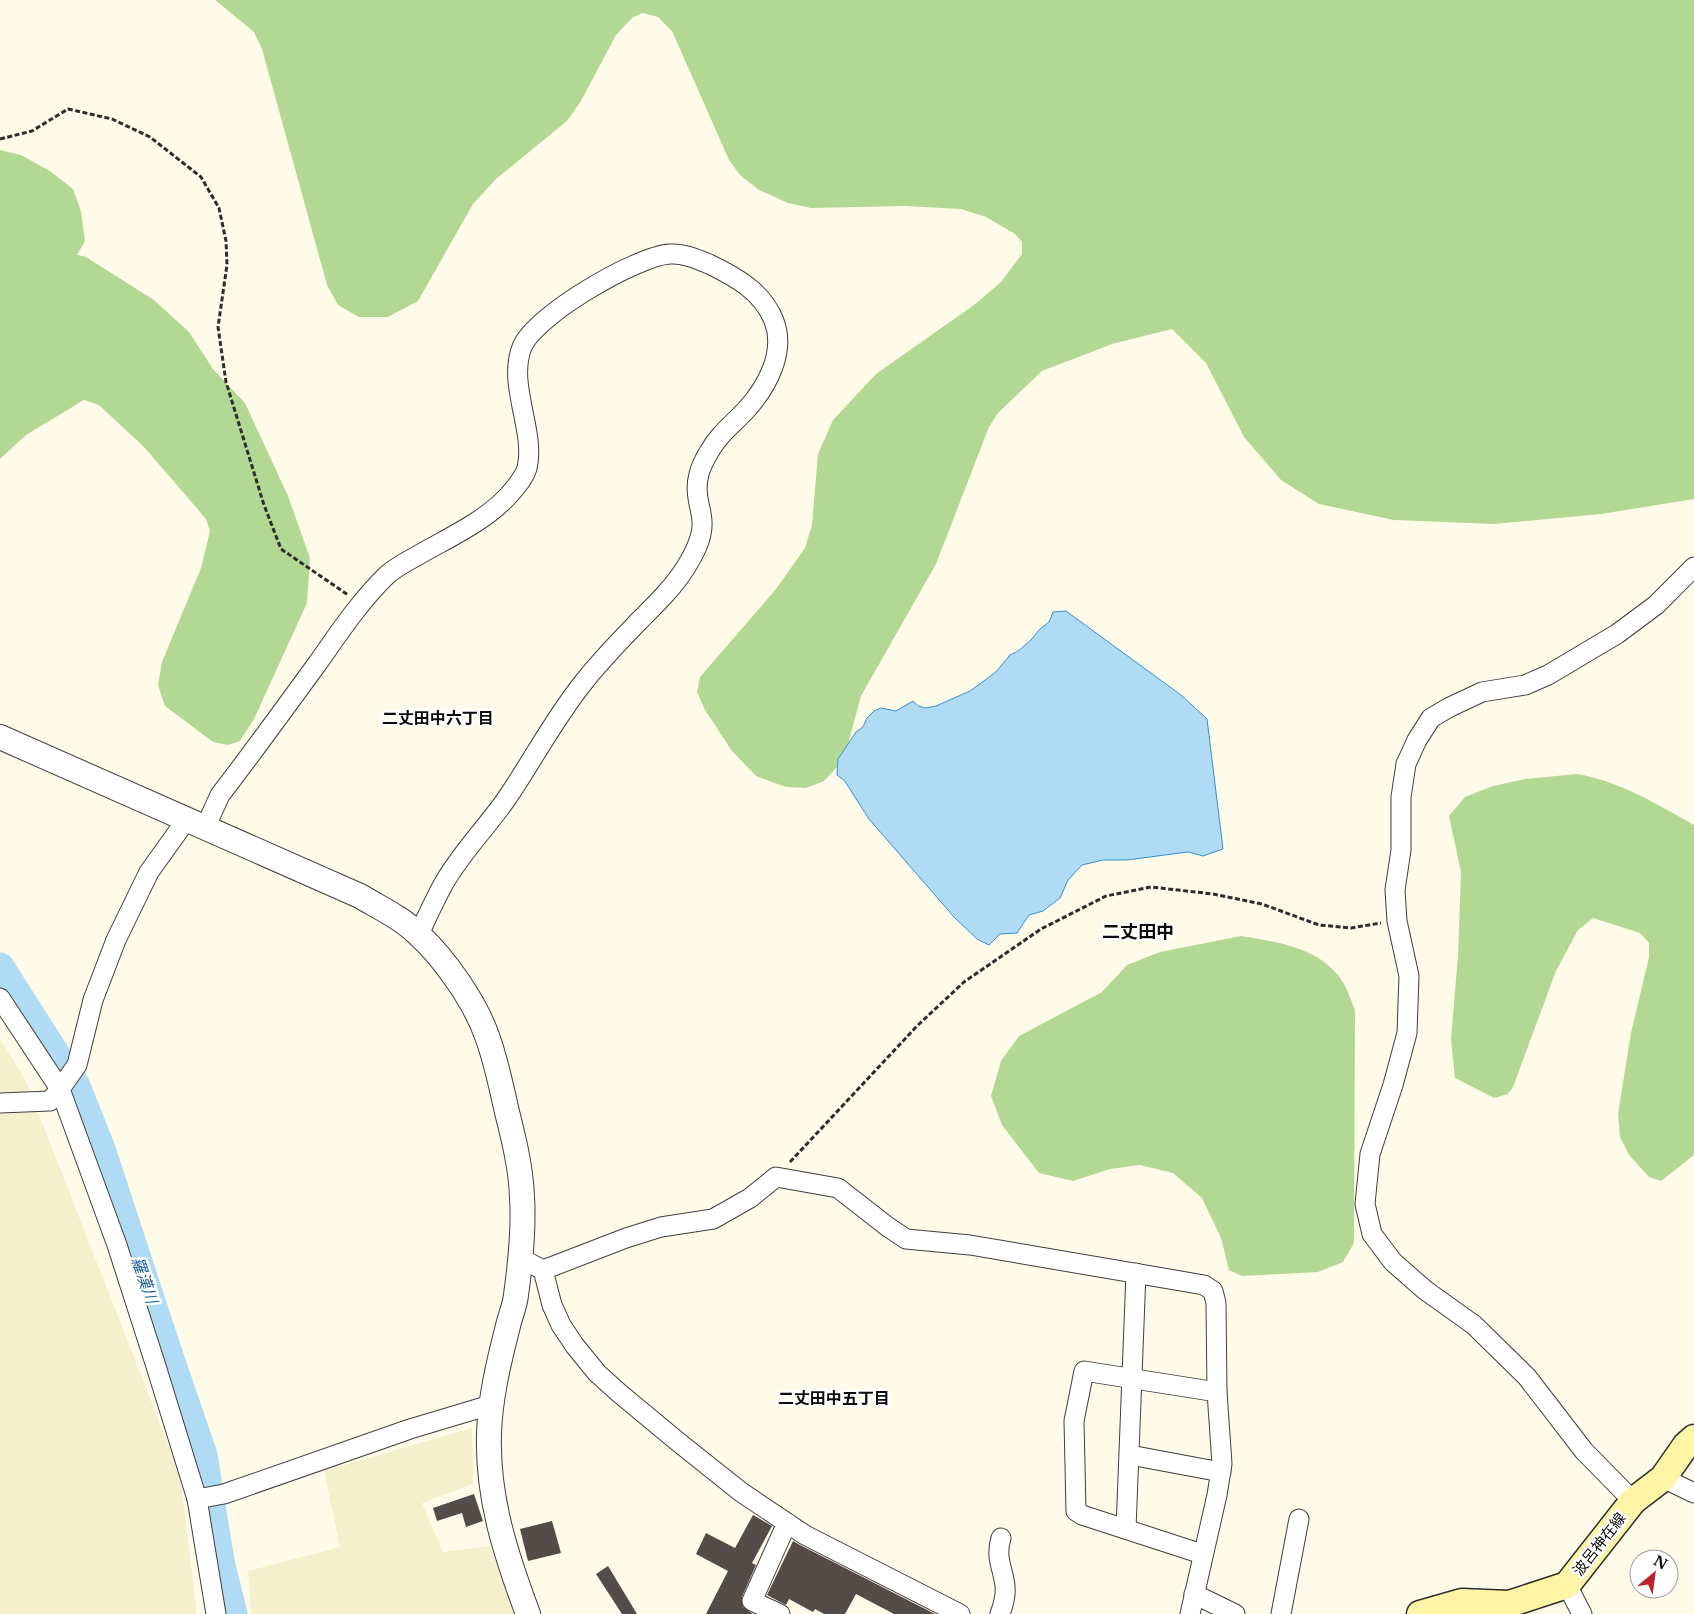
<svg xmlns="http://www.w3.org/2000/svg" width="1694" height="1614" viewBox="0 0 1694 1614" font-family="'Libre Baskerville','Noto Sans JP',serif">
<rect width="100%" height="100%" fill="#fffbe9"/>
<g fill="#f3f0cb">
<path d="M0 1039 25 1079 180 1475 197 1614H0Z"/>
<path d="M472 1428 473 1484 422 1503 443 1552 490 1546 514 1614H251L248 1571 340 1547 324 1471Z"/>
</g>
<g fill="#b3d894">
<path d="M215 0H1694V499L1601 514 1493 524 1394 520 1319 504 1281 480 1244 437 1206 363 1172 329 1112 344 1042 371 998 413 989 427 936 564 861 696 848 744 838 766 824 781 806 788 786 787 756 776 732 751 705 710 697 692 700 677 776 589 805 548 812 525 818 454 833 420 876 374 974 305 1001 282 1022 254V242L1015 234 986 217 961 209 905 206 811 208 788 203 759 190 740 175 729 160 672 31 658 17 643 13 633 17 616 35 581 101 567 121 496 179 473 204 418 301 388 317H359L338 305 327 285 262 49 254 32Z"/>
<path d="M0 150 21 155 50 171 73 189 81 211 85 241 77 255 86 257 154 300 189 332 213 369 245 403 288 496 310 558 307 603 254 719 240 741 228 745 213 742 165 706 158 685 162 662 201 568 210 531 206 519 145 448 99 405 84 400 26 435 0 459Z"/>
<path d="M1577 774C1619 781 1657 804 1694 825V1155L1661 1181 1649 1177 1629 1155 1620 1137 1618 1114 1631 1033 1649 957V943L1640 933 1593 918 1578 930 1556 971 1513 1087 1508 1094 1494 1098 1455 1078 1451 1039 1458 956 1461 872 1449 816 1465 797 1493 786 1525 779Z"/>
<path d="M1241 936C1277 942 1318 947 1341 979 1347 988 1351 1000 1355 1010L1354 1243 1343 1262 1318 1272 1242 1276 1229 1270 1221 1238 1202 1198 1173 1173 1140 1165 1110 1169 1073 1181 1039 1173 1002 1125 991 1096 1001 1061 1019 1036 1102 992 1127 965 1160 952Z"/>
</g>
<path fill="#afdbf5" stroke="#3790cb" d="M1066 611 1181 695 1207 719 1223 849 1203 856 1188 852 1127 860H1103L1082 865 1068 880 1060 898 1043 911 1029 915 1017 933 1000 934 989 945 977 939 954 917 869 819 844 780 837 775 838 759 856 732 863 727 867 718 874 711 881 708 896 711 913 701 918 706 926 708 936 706 970 691 996 672 1010 655 1018 651 1030 641 1040 629 1049 622 1053 612Z"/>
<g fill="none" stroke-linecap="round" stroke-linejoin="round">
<path stroke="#afdbf5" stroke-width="29" d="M0 967 76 1086 101 1149 168 1353 203 1455 220 1561 233 1614"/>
</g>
<g fill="#534c48">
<path d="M474 1494 483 1521 466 1527 462 1513 437 1521 433 1508Z"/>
<path d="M753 1515 772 1526 752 1563 756 1565 742 1597 743 1607 753 1614H706L728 1571 696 1554 706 1533 735 1548Z"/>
<path d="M552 1521 561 1553 528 1561 520 1529Z"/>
<path d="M793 1541 800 1545 935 1614H894L856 1594 845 1614H824L815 1609 813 1612 789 1599 786 1605 767 1595Z"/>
<path d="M608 1566 637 1614H622L596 1574Z"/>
</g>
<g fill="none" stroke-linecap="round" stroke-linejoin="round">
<defs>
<g id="minor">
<path d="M205 828 220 795C253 752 285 708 317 664 339 633 360 601 387 575 397 566 410 560 422 553 452 536 485 521 509 495 516 487 524 478 527 468 536 431 507 385 522 347 534 316 636 256 670 254 683 253 697 259 709 264 736 277 763 292 774 321 786 352 767 387 746 410 732 425 719 434 709 452 700 467 695 480 698 498 699 506 702 514 702 522 703 538 694 554 686 567 673 588 655 605 638 622 619 642 600 661 583 683 554 719 533 760 507 798 487 827 461 853 444 883 435 899 427 917 419 934"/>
<path d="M0 998 60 1089 117 1245 155 1363 197 1499 216 1614"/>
<path d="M0 1103 50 1101 60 1089 77 1065 93 1000 116 940 149 872 187 819"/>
<path d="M520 1258 543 1270 626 1238 661 1227 713 1219 750 1198 776 1177 838 1188 888 1227 906 1239 970 1245 1204 1285 1213 1291 1216 1303 1217 1392 1222 1464 1217 1495 1190 1614"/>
<path d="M543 1270 552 1305 561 1325 575 1346 597 1373 618 1392 677 1441 741 1492 805 1535 960 1614"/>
<path d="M1130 1455 1221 1472"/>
<path d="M1663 1478 1694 1493"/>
<path d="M197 1499 224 1494 410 1429 490 1405"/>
<path d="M1633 1501 1584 1451 1527 1377 1474 1325 1425 1290 1393 1262 1372 1234 1365 1204 1370 1154 1393 1085 1407 1033 1409 976 1397 921 1395 890 1401 850V797L1406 764 1417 740 1431 718 1450 707 1482 692 1525 685 1548 675 1617 634 1656 605 1694 567"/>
<path d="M1126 1529 1136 1273"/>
<path d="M1202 1554 1082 1515 1076 1511 1074 1421 1084 1371 1217 1392"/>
<path d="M1567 1585 1582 1614"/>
<path d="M1194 1594 1235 1614"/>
<path d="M780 1614 752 1601 787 1523"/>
<path d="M1000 1614C1003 1606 1006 1595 1005 1586 1003 1567 995 1559 1001 1538"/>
<path d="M1281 1614 1299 1519"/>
</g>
<path id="tertiary" d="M0 737 360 896C380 908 402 918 419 935 445 959 475 1002 487 1036 496 1060 501 1086 507 1112 514 1140 521 1168 522 1197 524 1227 520 1266 516 1295 515 1306 510 1316 508 1326 499 1361 490 1398 489 1434 487 1498 506 1555 528 1614"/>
<path id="secondary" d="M1420 1614 1462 1602 1509 1604 1567 1585 1633 1501 1663 1478 1686 1445 1694 1438"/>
</defs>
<use href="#minor" stroke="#3e3e3e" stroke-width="21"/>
<use href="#tertiary" stroke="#3e3e3e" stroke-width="26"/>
<use href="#secondary" stroke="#2d2d2d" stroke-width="29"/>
<g stroke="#2d2d2d" stroke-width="3" stroke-dasharray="5 2.5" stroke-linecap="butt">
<path d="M0 139 32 131 68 109 112 119 150 137 201 177 219 208 226 241 227 265 218 327 226 382 264 505 281 549 348 595"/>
<path d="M790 1162 917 1026 964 982 1041 929 1106 896 1151 887 1213 894 1262 904 1319 925 1351 928 1381 923"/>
</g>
<use href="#minor" stroke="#fff" stroke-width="19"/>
<use href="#tertiary" stroke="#fff" stroke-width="24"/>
<use href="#secondary" stroke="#fef4a5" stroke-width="26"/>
</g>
<g text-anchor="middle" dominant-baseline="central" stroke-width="5" stroke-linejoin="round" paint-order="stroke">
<g font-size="15" fill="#0b0b0b" stroke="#fff">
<text transform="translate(1599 1544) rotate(-52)">波呂神在線</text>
</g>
<g font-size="16" font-weight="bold" fill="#0b0b0b" stroke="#fff">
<text x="438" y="718">二丈田中六丁目</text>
<text x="834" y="1398">二丈田中五丁目</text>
</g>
<g font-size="16" font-style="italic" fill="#17619a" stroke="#fff">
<text transform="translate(145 1280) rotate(71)">羅漢川</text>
</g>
<g font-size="18" font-weight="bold" fill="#0b0b0b" stroke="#fff">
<text x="1138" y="932">二丈田中</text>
</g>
</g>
<g transform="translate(1654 1574) rotate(29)"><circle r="24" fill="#ffffff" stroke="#9d9d9d"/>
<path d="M0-4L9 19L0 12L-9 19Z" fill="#b8262c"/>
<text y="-8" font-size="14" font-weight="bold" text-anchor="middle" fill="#0b0b0b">N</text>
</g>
</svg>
